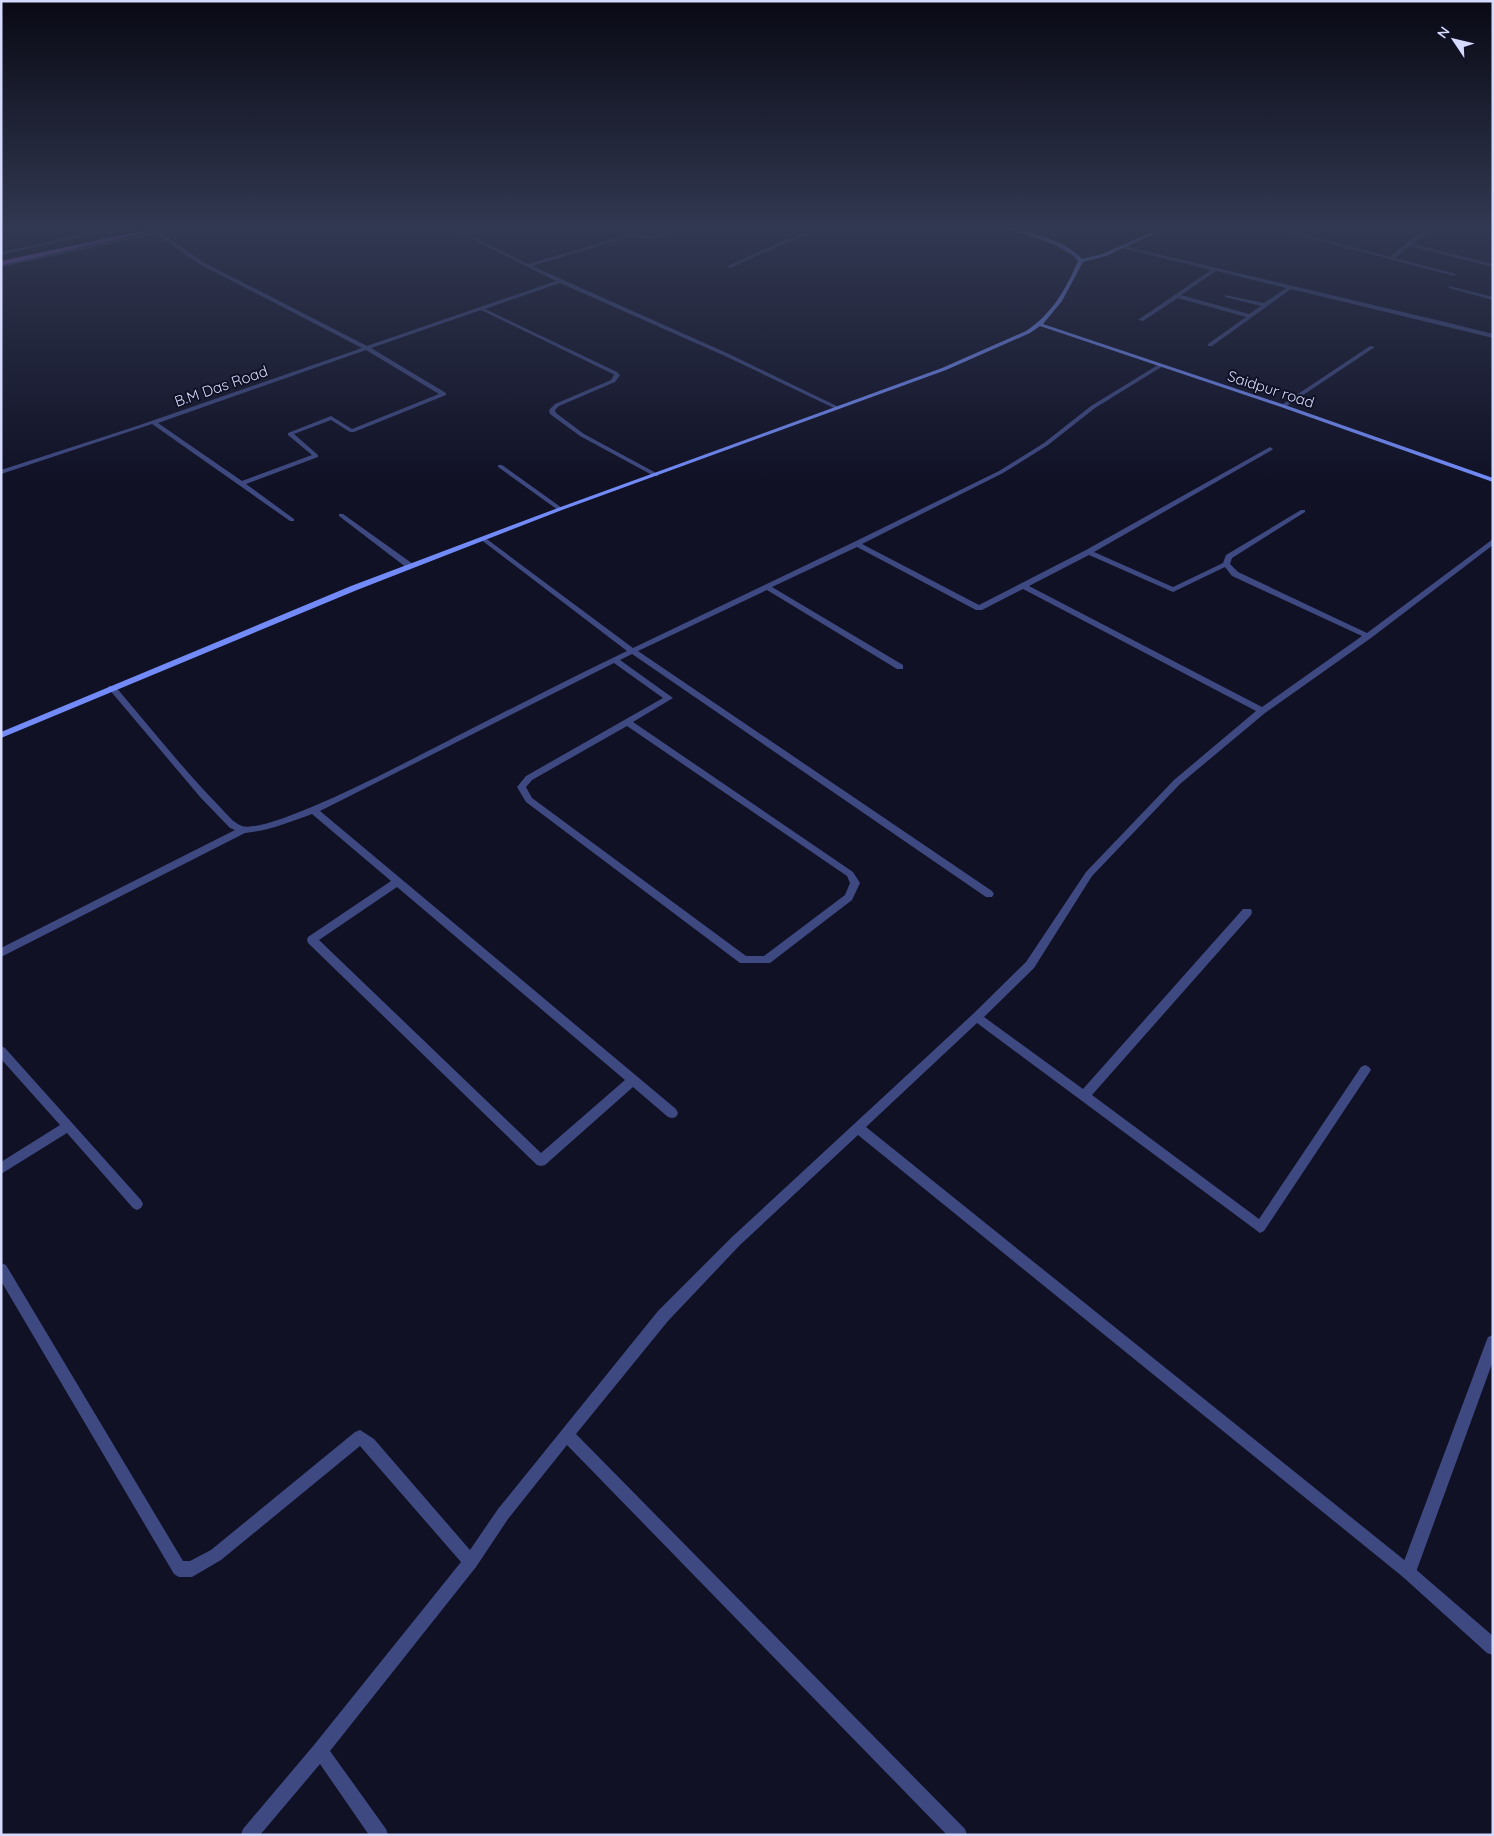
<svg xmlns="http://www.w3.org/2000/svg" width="1494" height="1836" viewBox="0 0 1494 1836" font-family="Quicksand,sans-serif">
<rect width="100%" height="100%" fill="#101125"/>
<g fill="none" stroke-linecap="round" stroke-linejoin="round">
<path fill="#3e4981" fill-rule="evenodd" d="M1493 1335V1361L1416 1572 1413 1577 1408 1580 1403 1577 1400 1572 1486 1342 1488 1337Z"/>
<g fill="#3e4981" fill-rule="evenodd">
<path d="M446 226H451L528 264 628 235 655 236 688 226H694L655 238 628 237 532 266 729 354 841 408 836 409 725 356 560 283 485 309 617 372 620 375 615 382 559 406 555 410 556 413 584 434 658 474V476H654L580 436 550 414 549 410 555 404 611 380 614 375 613 374 481 310 371 348 446 393V395L354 432H350L331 420 294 434 318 455V457L246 484 294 519V521H290L152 424 1 474V470L134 427 362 348 199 264 156 234V232H160L203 262 367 346 556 281ZM366 350 439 394 352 429 331 416 288 433V435L312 455 242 481 158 423Z"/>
<path d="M823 226H829L788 242 730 268 726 267 784 240Z"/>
<path d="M1264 226H1271L1390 257C1404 246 1422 226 1440 226L1424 235 1413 244 1493 264V267L1410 246 1395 258 1456 274 1454 276Z"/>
<path d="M1124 246 1449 323 1493 334V338L1291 289 1212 346H1208V344L1246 317 1178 298 1143 321 1138 320 1211 270 1122 248ZM1216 271 1286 288 1264 303 1225 295V297L1261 306 1249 314 1181 295Z"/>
<path d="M1449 286 1493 297V300L1449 288Z"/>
<path d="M1370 346 1375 347 1285 407 1280 406Z"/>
<path d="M1158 365 1163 366 1095 408 1048 445 1003 473 862 544 979 605 1086 550 1270 447 1273 449 1272 450 1094 552 1173 587 1223 563 1226 555 1301 510H1305V512L1232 558 1230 564 1238 572 1367 633 1493 539V545L1371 638 1265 713 1180 784 1092 876 1034 968 984 1017 1083 1089 1243 909H1251L1252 912 1251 915 1092 1095 1259 1219 1361 1067 1365 1065 1369 1067 1371 1070 1264 1231 1260 1233 977 1023 866 1127 1413 1567 1493 1636V1655L1487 1653 1403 1577 858 1135 740 1245 668 1321 576 1434 965 1829 967 1835H947L567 1445 508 1519 476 1567 330 1751 386 1829 388 1835H369L320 1764 260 1835H241L243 1829 314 1745 461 1562 360 1446 221 1560 192 1577H179L174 1574 1 1281V1263L6 1265 183 1561H190L211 1550 355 1432 360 1430 374 1439 470 1550 498 1509 658 1311 732 1237 973 1014 1026 962 1086 872 1174 780 1256 711 1023 589 982 610H976L857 547 772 587 903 665V669H897L767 590 638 651 992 891 994 894 992 897H986L632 654 620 660 673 698 633 722 853 872 860 883 852 900 770 963H740L526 802 517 787 526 776 663 698 614 663 320 811 676 1109 678 1113 676 1117 672 1118 668 1117 633 1087 545 1165 541 1166 537 1165 308 943 307 940 308 937 391 881 312 814C290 822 268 831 245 833L1 957V948L235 830 230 828 201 798 108 688 109 686H115C149 726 182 768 219 806 226 813 233 823 242 826 273 835 431 749 467 731 520 704 573 677 627 651L480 539V537H484L633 648 854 542 999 471 1044 443 1091 406ZM1089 555 1173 592 1225 567 1232 576 1362 636 1262 707 1029 586ZM627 726 847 876 850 883 845 895 764 956H746L532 798 526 787 532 780ZM397 887 625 1080 541 1153 319 940Z"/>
<path d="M498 465H502L562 508V510H558L498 467Z"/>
<path d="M339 514H343L413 564V568H407L339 516Z"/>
<path d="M1 1046 5 1048 141 1200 143 1204 141 1208 137 1210 133 1208 67 1133 1 1174V1162L60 1125 1 1059Z"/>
</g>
<g fill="#3e4981" fill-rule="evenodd">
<path d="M123 226H131L1 255V252Z"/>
<path d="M186 226H194L1 267V264Z"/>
</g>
<path fill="#728bf8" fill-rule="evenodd" d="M1002 226H1008C1033 234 1064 239 1082 259L1102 254 1166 226H1171L1106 256 1083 262 1062 301 1043 324 1285 405 1493 478V482L1281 407 1040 326 1030 333 946 370 562 510 357 590 1 738V732L351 586 558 508 942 368 1026 331C1052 314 1066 289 1078 261L1074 256 1055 245Z"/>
<path fill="#a063f7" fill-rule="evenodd" d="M165 226H176L1 265V261Z"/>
</g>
<linearGradient id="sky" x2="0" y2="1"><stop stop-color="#090914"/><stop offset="0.47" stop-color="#313851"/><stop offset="1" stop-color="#313851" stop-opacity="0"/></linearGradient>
<rect width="1494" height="483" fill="url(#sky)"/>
<g text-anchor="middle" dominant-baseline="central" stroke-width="4" stroke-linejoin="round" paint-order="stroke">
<g font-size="15" fill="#d6dafd" stroke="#101125">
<text transform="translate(221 386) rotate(-19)">B.M Das Road</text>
<text transform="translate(1271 389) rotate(18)">Saidpur road</text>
</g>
</g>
<rect width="1494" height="1836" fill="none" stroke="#d6dafd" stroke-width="5"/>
<g transform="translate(1454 40) rotate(305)" stroke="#101125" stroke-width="4" paint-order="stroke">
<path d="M0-4L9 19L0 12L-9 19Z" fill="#d6dafd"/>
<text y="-8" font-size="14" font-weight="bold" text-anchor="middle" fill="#d6dafd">N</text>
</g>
</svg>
